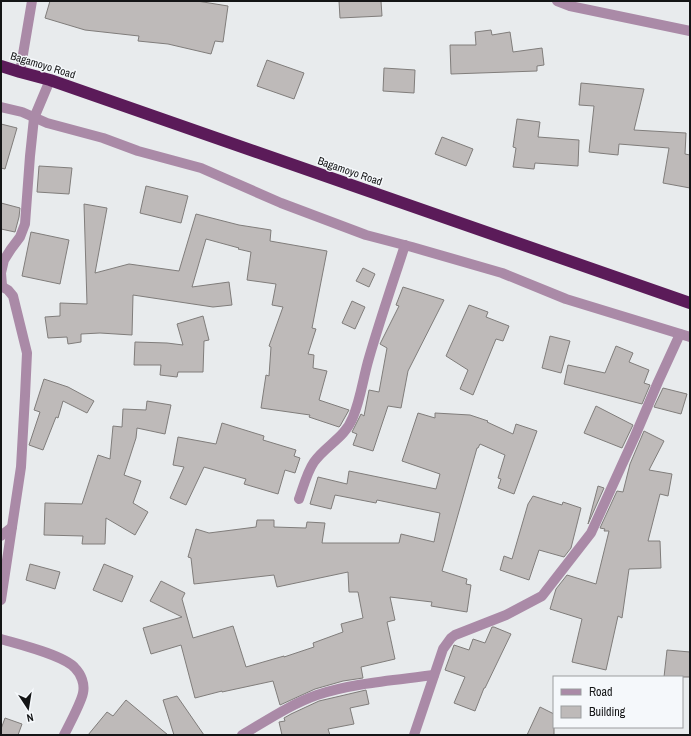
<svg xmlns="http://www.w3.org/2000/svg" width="691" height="736" viewBox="0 0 691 736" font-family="'Archivo Narrow',sans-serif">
<rect width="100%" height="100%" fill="#e8ebed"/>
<g fill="#bebab9" stroke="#807d7b">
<path d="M50 1H197L228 6 223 42 215 41 211 54 168 44 138 41 139 36 85 30 45 18Z"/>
<path d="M339 1H381L382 16 340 18Z"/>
<path d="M491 30 492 35 510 32 513 52 542 48 544 65 537 66V71L451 74 450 45H476L475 32Z"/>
<path d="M267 60 304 73 294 99 257 86Z"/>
<path d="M384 68 415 70 414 93 383 91Z"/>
<path d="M581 83 644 89 634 130 686 133 685 154 690 155V188L663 183 669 148 619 144 618 155 589 152 594 106 579 105Z"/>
<path d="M517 119 540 122 538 137 579 140 578 166 535 163 534 169 513 167 516 148 513 147Z"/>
<path d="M1 124 17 128 5 169 1 168Z"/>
<path d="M442 137 473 149 466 166 435 154Z"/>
<path d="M39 166 72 168 69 194 37 192Z"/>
<path d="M146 186 188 196 181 223 140 213Z"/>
<path d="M1 203 20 208 19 217 15 232 1 229Z"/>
<path d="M84 204 107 208 95 273 129 264 179 271 196 214 239 225 271 230 270 241 327 251 312 328 316 329 308 354 314 355 313 368 327 371 319 400 349 410 340 426 339 427 309 417 310 415 261 408 266 375 269 376 271 347 269 346 283 307 272 305 276 284 247 280 251 252 238 249 239 248 206 239 192 287 229 282 232 305 213 307 133 295 132 335 100 333 81 334V342L68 344 67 337 48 338 45 317 60 316V303L87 304Z"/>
<path d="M31 232 69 240 60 284 22 276Z"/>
<path d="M363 268 375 274 369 287 356 281Z"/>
<path d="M403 287 444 300 408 371 401 408 388 406 373 451 353 445 357 434 352 432 361 414 364 416 369 390 379 392 387 348 380 344 399 306 396 305Z"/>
<path d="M352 301 365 307 355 329 342 323Z"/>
<path d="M469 305 488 312 486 317 509 326 503 341 496 339 473 395 460 389 468 370 446 356Z"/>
<path d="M203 316 209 340 204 341 203 372H178L177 377 160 375 161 365H134L135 342 167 343 183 345 177 324Z"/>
<path d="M550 336 570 341 561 373 542 368Z"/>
<path d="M616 346 633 353 629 362 649 370 644 383 650 385 642 404 564 384 568 365 605 373Z"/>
<path d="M44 379 68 387 94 401 87 413 63 401 58 418 56 417 43 450 29 445 40 412 34 410Z"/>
<path d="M663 388 687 394 681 414 654 407Z"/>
<path d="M147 401 171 405 165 434 137 428 136 438 124 475 141 481 133 503 148 512 135 535 106 518 105 544H82L83 536 44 535 45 503 82 504 98 455 110 459 113 426 122 427 123 409 146 410Z"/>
<path d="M596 406 633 425 622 448 584 433Z"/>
<path d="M418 413 435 418V413L470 415 488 421 487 422 513 434 516 424 537 431 514 494 498 488 501 479 498 478 505 455 480 444 478 448H477L442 571 467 579 466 584 471 585 467 612 431 606 432 602 390 597 395 620 387 622 395 659 361 667 363 678 343 681 315 689 280 705 273 681 222 692V691L195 698 181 645 151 654 143 628 182 617 150 601 161 581 185 593 182 599 193 638 233 626 246 667 284 656V657L314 647 313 643 343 632 341 624 363 618 358 592H349L348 572 277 587 274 575 194 584 191 558 188 557 196 529 209 533 256 527 257 520H274V527L306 528 307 522 325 523 322 543H399L401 534 434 542 440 513 377 500 376 503 335 495 331 509 310 504 318 477 347 484 349 471 436 489 440 474 402 461Z"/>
<path d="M222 423 264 436 263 440 296 450 294 456 300 458 295 473 285 470 278 494 244 484 246 479 204 467 186 505 170 498 184 467 173 465 178 437 216 444Z"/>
<path d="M644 431 664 441 649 470 672 474 668 496 660 494 648 541H660L661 568 629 569 622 618 618 616 606 670 572 662 582 619 550 609 556 589 567 575 596 584 609 531H604L605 529 600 528 617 491 623 492 630 464Z"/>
<path d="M598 486 604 488 588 524Z"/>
<path d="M533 496 562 505 563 502 581 508 571 548 564 557 539 550 529 580 500 570 504 556 512 559 528 504Z"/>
<path d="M30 564 60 572 55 589 26 580Z"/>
<path d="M104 564 133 576 122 602 93 590Z"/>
<path d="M492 627H494L511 634 485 688H484L475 711 454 703 465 677 445 670 454 645 469 650 473 639 485 643Z"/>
<path d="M667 650 690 652V677H664Z"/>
<path d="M366 690 369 704 350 708 354 724 328 729 330 735H282L279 722 285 721 284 718 291 714 319 701Z"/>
<path d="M177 696 204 735H174L163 700Z"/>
<path d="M126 700 168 735H88L107 712 113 716Z"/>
<path d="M540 707 554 714V735H527Z"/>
<path d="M5 718 22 724 18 735H1V729Z"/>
</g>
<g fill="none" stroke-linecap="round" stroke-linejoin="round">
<g stroke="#aa8aa7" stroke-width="10">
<path d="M557 1 570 6 690 31"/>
<path d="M20 72 32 1"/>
<path d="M1 107 22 112 47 123 103 138 138 151 201 168 281 203 366 235 412 247 502 273 566 299 690 337"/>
<path d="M1 286 8 290 13 296 27 353 25 396 21 467 1 600"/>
<path d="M2 286 1 273 4 260 11 249 20 237 25 224 30 156 34 118 50 80"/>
<path d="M299 499C303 488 307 472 314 462 326 445 345 438 353 417 361 398 363 378 369 358 380 320 393 282 405 245"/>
<path d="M1 536 12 527"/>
<path d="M1 639C18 644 64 655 75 668 81 674 85 684 83 693 81 703 69 725 64 735"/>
<path d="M242 735C266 721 291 704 317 695 352 683 397 680 434 675"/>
<path d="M414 735 443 649 451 638 455 635 506 615 542 596 591 533 635 436 658 382 680 334"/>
</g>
<path stroke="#5b1b59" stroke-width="12" d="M1 66 20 72 50 80 690 303"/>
</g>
<g text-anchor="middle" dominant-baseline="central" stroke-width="3" stroke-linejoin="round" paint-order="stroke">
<g font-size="11" fill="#141516" stroke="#f5f8fb">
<text transform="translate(43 65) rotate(17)">Bagamoyo Road</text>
<text transform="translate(350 171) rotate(19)">Bagamoyo Road</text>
</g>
</g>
<rect width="691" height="736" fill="none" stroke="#141516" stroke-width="4"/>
<rect x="553" y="676" width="130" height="52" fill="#f5f8fb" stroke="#9b9d9f"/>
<rect x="561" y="689" width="20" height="6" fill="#aa8aa7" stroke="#9b9d9f"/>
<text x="589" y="696" font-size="12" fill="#141516">Road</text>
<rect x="561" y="706" width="20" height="12" fill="#bebab9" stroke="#9b9d9f"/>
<text x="589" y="716" font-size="12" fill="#141516">Building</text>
<g transform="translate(28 708) rotate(168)" stroke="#f5f8fb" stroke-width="3" paint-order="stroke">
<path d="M0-3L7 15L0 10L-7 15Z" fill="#141516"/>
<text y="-6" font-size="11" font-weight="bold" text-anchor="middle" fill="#141516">N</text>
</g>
</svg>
